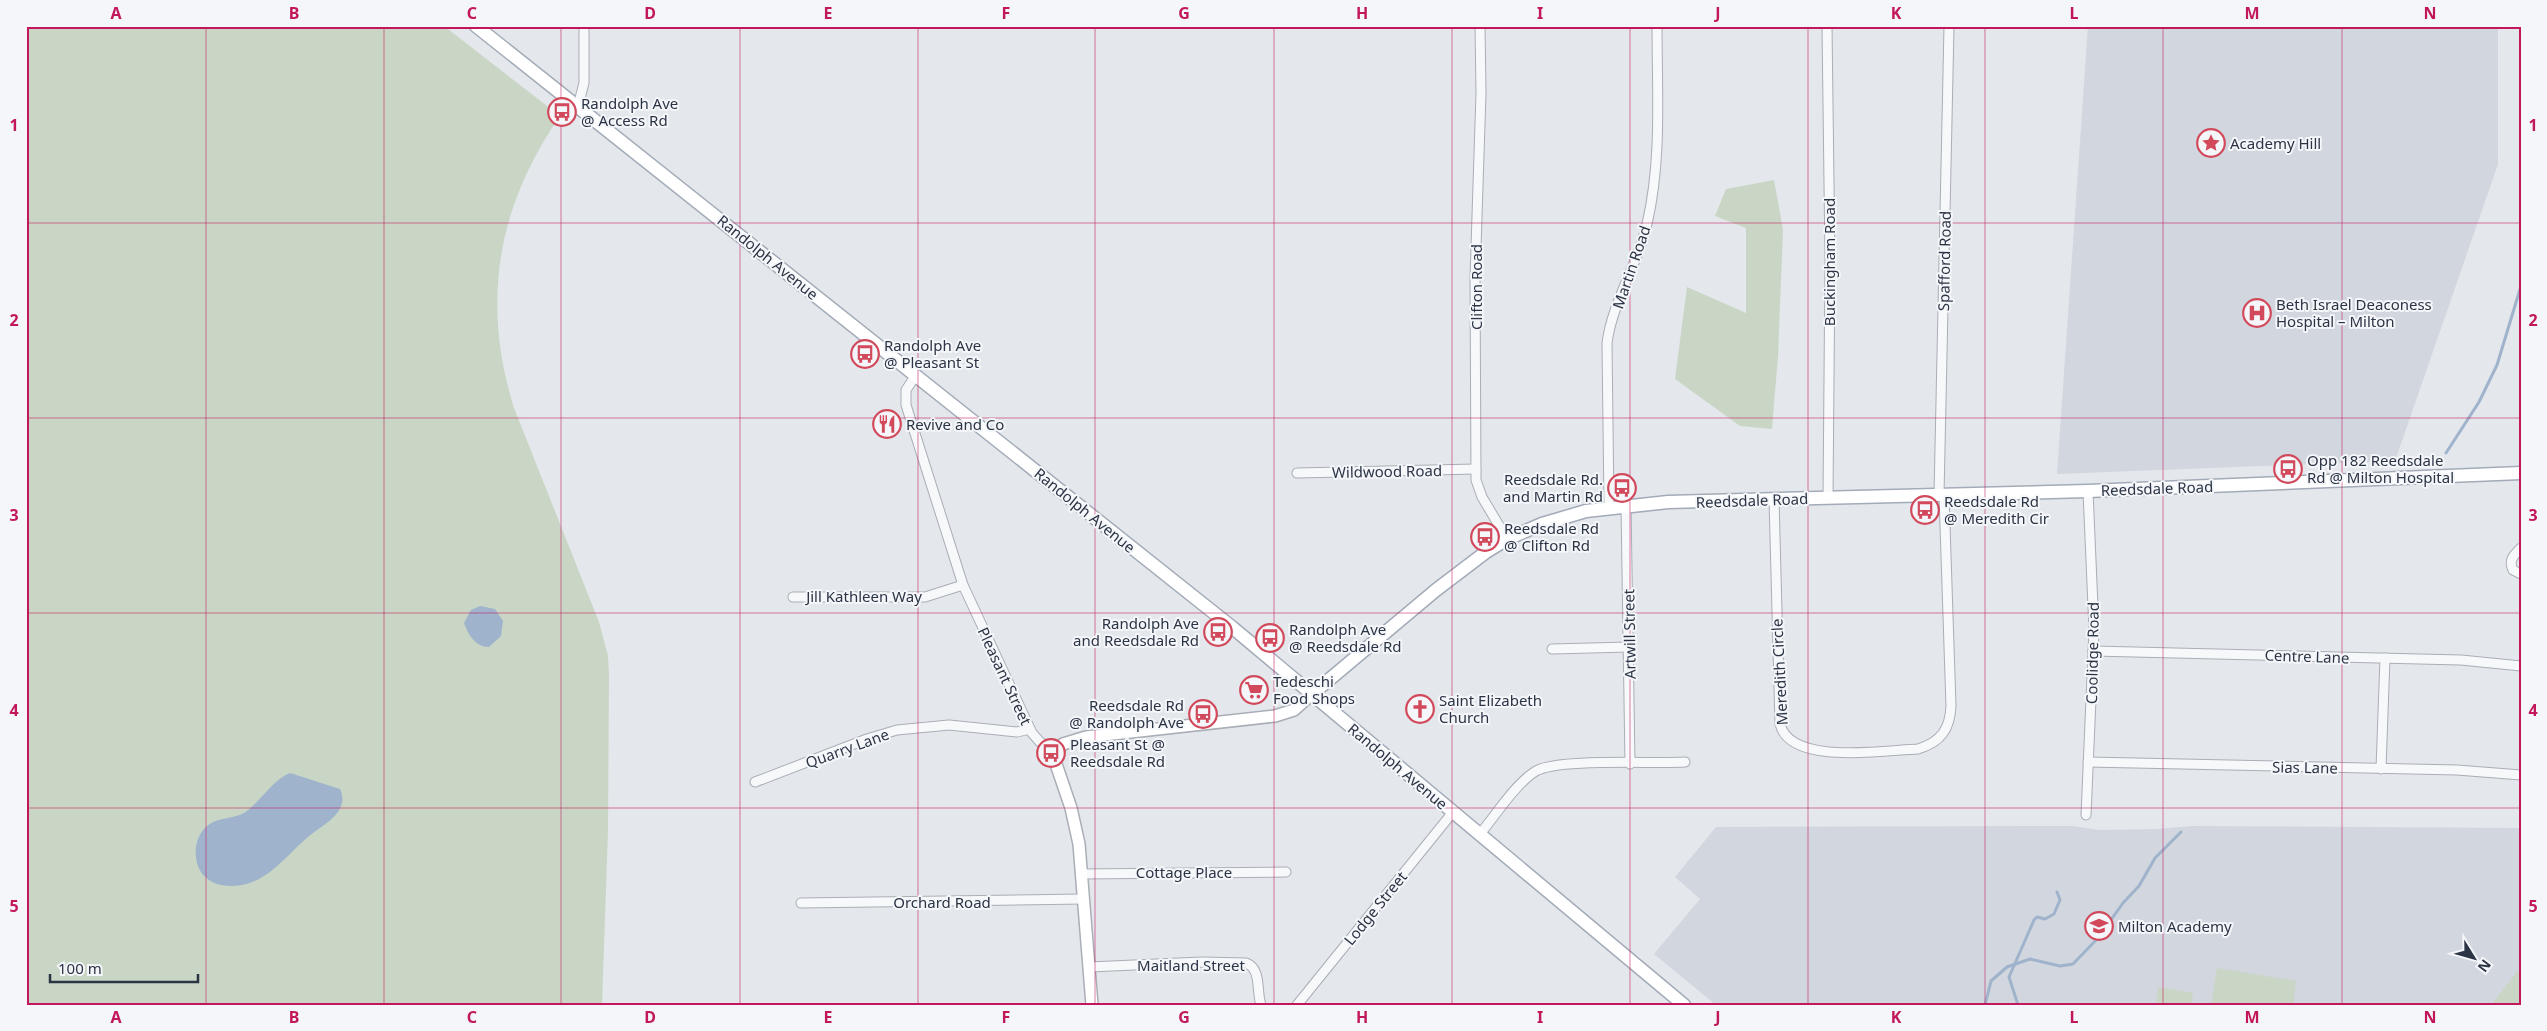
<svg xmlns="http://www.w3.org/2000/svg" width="2547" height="1031" viewBox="0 0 2547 1031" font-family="'Noto Sans',sans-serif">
<rect width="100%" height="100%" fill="#e4e7ec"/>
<g fill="#d2d6de">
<path d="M2088 26H2498V164L2395 461 2057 474Z"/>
<path d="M2072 826 2100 830 2157 829 2192 826 2521 828V1005H1716L1654 954 1700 899 1675 877 1716 827Z"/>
</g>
<g fill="#c9d6c5">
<path d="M26 26H444L560 116C497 207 481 302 514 408L599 622 608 656 609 675 608 830 602 1005H26Z"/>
<path d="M1774 180 1783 230 1778 356 1772 429 1740 426 1675 379 1687 287 1746 313V228L1715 216 1726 189Z"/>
<path d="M2521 967V1005H2491Z"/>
<path d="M2217 968 2296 981 2293 1005H2211Z"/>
<path d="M2158 987 2193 993 2191 1005 2156 1004Z"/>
</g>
<g fill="#9fb4cc">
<path d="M480 606 495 609 503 621 501 636 489 647C475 647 468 634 464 623L471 610Z"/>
<path d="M290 773 340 789C350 810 327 823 313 833 283 856 265 892 221 885 210 883 200 875 197 863 194 851 196 837 205 828 216 816 235 820 247 811 262 799 273 780 290 773Z"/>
</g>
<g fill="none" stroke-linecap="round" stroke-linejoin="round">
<g stroke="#9fb4cc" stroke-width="3">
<path d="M2446 453 2479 402 2497 365 2521 286"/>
<path d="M1985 1005 1991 981 2007 967 2030 959 2060 966 2073 964 2098 938 2123 903 2139 886 2155 858 2181 832"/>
<path d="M2018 1005 2009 977 2034 920 2037 917 2045 919 2054 914 2060 900 2057 892"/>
</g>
<defs>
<g id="street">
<path d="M1480 26 1481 93 1475 278 1476 480 1482 497 1507 539"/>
<path d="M1827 26 1830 260 1828 498"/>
<path d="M578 106 584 83V26"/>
<path d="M916 375 906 390V405L963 585 1032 733 1040 742 1057 751"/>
<path d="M1297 473 1476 469"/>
<path d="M1939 495 1949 26"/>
<path d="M1774 499 1780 724C1790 766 1885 750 1918 749 1941 742 1950 729 1951 706L1944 495"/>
<path d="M1626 505 1630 764"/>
<path d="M1609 507 1607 343C1612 303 1638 264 1647 224 1662 160 1657 92 1657 26"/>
<path d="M2521 548C2514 555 2508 560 2513 570L2521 574"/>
<path d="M793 597H925L963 585"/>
<path d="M1552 649 1629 647"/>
<path d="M2093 651 2461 660 2521 666"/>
<path d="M2088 762 2457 770 2521 775"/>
<path d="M2381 769 2385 658"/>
<path d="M755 782 867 739 897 730 949 725 1017 732 1030 729"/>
<path d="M2086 815 2094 630 2088 491"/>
<path d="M1480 834C1495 816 1516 783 1536 771 1557 758 1654 764 1685 762"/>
<path d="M1081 874 1286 872"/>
<path d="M801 903 1083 899"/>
<path d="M1089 967 1202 962 1246 963C1262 969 1256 991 1261 1005"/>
<path d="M1297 1005 1453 812"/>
</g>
<path id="secondary" d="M1092 1005 1079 844 1071 808 1055 761 1057 751 1063 744 1086 737 1275 716 1294 710 1312 694"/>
<g id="primary">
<path d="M476 26 1233 628 1684 1005"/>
<path d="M1312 694 1436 590 1486 552 1507 539 1542 524 1586 511 1668 502 2088 491 2521 473"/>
</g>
</defs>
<use href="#street" stroke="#a9aeb7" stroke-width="11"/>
<use href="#secondary" stroke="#a9aeb7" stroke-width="14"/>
<use href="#primary" stroke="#a3abb8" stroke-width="15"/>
<use href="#street" stroke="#f7f8fa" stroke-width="9"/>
<use href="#secondary" stroke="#fff" stroke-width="11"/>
<use href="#primary" stroke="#fff" stroke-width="12"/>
</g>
<path fill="none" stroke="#c2185b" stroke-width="1" stroke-opacity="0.55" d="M206 26V1005M384 26V1005M561 26V1005M740 26V1005M918 26V1005M1095 26V1005M1274 26V1005M1452 26V1005M1630 26V1005M1808 26V1005M1985 26V1005M2163 26V1005M2342 26V1005M26 223H2521M26 418H2521M26 613H2521M26 808H2521"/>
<defs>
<symbol id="bus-ring" viewBox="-11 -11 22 22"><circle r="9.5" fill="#f4f6f9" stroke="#d1495b" stroke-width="1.5"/><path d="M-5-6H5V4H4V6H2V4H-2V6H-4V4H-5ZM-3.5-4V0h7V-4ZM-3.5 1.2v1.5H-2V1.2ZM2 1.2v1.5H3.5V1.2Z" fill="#d1495b"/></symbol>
<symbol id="sight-ring" viewBox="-11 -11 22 22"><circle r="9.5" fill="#f4f6f9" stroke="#d1495b" stroke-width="1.5"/><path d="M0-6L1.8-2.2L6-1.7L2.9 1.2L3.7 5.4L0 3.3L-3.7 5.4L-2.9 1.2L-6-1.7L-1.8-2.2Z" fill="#d1495b"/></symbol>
<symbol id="hospital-ring" viewBox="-11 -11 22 22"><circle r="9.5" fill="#f4f6f9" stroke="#d1495b" stroke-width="1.5"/><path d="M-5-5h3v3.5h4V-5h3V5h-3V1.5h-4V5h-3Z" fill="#d1495b"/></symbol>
<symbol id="restaurant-ring" viewBox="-11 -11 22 22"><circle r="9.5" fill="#f4f6f9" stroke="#d1495b" stroke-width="1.5"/><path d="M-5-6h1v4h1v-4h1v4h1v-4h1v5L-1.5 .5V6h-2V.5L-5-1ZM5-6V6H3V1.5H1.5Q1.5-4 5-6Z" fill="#d1495b"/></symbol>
<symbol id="supermarket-ring" viewBox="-11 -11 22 22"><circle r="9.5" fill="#f4f6f9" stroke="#d1495b" stroke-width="1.5"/><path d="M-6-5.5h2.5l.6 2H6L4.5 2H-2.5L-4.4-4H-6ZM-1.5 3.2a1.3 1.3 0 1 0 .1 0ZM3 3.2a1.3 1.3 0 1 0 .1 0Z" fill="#d1495b"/></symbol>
<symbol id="church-ring" viewBox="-11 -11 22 22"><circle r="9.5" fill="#f4f6f9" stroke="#d1495b" stroke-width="1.5"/><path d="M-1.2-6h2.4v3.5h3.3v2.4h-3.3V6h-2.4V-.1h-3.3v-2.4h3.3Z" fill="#d1495b"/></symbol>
<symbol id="school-ring" viewBox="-11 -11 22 22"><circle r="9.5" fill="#f4f6f9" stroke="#d1495b" stroke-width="1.5"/><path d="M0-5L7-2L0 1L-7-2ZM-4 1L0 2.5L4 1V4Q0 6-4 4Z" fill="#d1495b"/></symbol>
</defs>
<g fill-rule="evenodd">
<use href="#bus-ring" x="546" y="96" width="32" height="32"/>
<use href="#sight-ring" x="2195" y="127" width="32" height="32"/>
<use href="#hospital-ring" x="2241" y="297" width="32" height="32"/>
<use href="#bus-ring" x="849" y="338" width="32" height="32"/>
<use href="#restaurant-ring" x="871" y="408" width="32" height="32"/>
<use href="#bus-ring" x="2272" y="453" width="32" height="32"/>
<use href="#bus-ring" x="1606" y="472" width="32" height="32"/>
<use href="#bus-ring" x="1909" y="494" width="32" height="32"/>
<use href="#bus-ring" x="1469" y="521" width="32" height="32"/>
<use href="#bus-ring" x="1202" y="616" width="32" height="32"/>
<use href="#bus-ring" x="1254" y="622" width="32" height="32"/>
<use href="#supermarket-ring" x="1238" y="674" width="32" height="32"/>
<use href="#church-ring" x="1404" y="693" width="32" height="32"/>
<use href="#bus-ring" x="1187" y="698" width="32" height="32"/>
<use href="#bus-ring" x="1035" y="737" width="32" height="32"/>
<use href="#school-ring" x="2083" y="910" width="32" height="32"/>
</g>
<g text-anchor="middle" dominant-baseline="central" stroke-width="4" stroke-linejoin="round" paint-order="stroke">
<g font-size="15" fill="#2b3445" stroke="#f4f6f9" text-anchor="start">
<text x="581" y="103">Randolph Ave<tspan x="581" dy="17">@ Access Rd</tspan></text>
<text x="2230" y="143">Academy Hill</text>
<text x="2276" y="304">Beth Israel Deaconess<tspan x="2276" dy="17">Hospital – Milton</tspan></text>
<text x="884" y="345">Randolph Ave<tspan x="884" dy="17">@ Pleasant St</tspan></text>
<text x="906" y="424">Revive and Co</text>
<text x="2307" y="460">Opp 182 Reedsdale<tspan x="2307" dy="17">Rd @ Milton Hospital</tspan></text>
<text x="1603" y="479" text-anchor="end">Reedsdale Rd.<tspan x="1603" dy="17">and Martin Rd</tspan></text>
<text x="1944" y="501">Reedsdale Rd<tspan x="1944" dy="17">@ Meredith Cir</tspan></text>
<text x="1504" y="528">Reedsdale Rd<tspan x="1504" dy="17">@ Clifton Rd</tspan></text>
<text x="1199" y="623" text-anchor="end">Randolph Ave<tspan x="1199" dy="17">and Reedsdale Rd</tspan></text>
<text x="1289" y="629">Randolph Ave<tspan x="1289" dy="17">@ Reedsdale Rd</tspan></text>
<text x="1273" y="681">Tedeschi<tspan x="1273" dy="17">Food Shops</tspan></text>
<text x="1439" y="700">Saint Elizabeth<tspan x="1439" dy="17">Church</tspan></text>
<text x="1184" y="705" text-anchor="end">Reedsdale Rd<tspan x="1184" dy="17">@ Randolph Ave</tspan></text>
<text x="1070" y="744">Pleasant St @<tspan x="1070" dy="17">Reedsdale Rd</tspan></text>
<text x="2118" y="926">Milton Academy</text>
</g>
<g font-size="15" fill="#2b3445" stroke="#f4f6f9">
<text transform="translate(768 257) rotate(39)">Randolph Avenue</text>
<text transform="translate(1944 261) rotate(-89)">Spafford Road</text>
<text transform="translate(1829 262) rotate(-90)">Buckingham Road</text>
<text transform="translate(1631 267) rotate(-71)">Martin Road</text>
<text transform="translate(1476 287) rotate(-90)">Clifton Road</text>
<text transform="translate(1387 471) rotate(-1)">Wildwood Road</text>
<text transform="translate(2157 488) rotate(-2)">Reedsdale Road</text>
<text transform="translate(1752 500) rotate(-2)">Reedsdale Road</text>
<text transform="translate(1085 510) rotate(39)">Randolph Avenue</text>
<text x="864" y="596">Jill Kathleen Way</text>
<text transform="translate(1629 634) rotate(-91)">Artwill Street</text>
<text transform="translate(2092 653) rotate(-89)">Coolidge Road</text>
<text transform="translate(2307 656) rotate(2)">Centre Lane</text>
<text transform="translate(1779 672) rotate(-93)">Meredith Circle</text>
<text transform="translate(1005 676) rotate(65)">Pleasant Street</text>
<text transform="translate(847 748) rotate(-20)">Quarry Lane</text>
<text transform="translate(1398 766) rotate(40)">Randolph Avenue</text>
<text transform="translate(2305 767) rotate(1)">Sias Lane</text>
<text x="1184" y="872">Cottage Place</text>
<text x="942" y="902">Orchard Road</text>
<text transform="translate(1375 908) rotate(-51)">Lodge Street</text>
<text x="1191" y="965">Maitland Street</text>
</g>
</g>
<rect width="2547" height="1031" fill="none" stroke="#f4f6f9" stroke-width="55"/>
<g transform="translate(2474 958) rotate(127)" stroke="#f4f6f9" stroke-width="4" paint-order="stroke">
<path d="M0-4L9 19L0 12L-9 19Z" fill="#2b3445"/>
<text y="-8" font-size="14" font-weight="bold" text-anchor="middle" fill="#2b3445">N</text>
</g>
<path d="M50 974v8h148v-8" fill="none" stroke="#2b3445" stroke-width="2.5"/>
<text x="58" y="974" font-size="15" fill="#2b3445" stroke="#f4f6f9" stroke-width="4" paint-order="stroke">100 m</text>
<rect x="28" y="28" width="2492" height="976" fill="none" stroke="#c2185b" stroke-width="2"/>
<g font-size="16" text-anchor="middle" font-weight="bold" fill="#c2185b">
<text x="116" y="19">A</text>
<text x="294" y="19">B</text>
<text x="472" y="19">C</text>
<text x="650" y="19">D</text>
<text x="828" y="19">E</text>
<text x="1006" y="19">F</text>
<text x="1184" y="19">G</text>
<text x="1362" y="19">H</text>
<text x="1540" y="19">I</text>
<text x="1718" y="19">J</text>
<text x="1896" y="19">K</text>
<text x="2074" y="19">L</text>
<text x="2252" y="19">M</text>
<text x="2430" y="19">N</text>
<text x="14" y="131">1</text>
<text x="2533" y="131">1</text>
<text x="14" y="326">2</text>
<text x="2533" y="326">2</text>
<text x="14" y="521">3</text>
<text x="2533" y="521">3</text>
<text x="14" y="716">4</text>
<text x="2533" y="716">4</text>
<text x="14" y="912">5</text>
<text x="2533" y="912">5</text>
<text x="116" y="1023">A</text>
<text x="294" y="1023">B</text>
<text x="472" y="1023">C</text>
<text x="650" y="1023">D</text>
<text x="828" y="1023">E</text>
<text x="1006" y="1023">F</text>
<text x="1184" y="1023">G</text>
<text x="1362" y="1023">H</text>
<text x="1540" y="1023">I</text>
<text x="1718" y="1023">J</text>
<text x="1896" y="1023">K</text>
<text x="2074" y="1023">L</text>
<text x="2252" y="1023">M</text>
<text x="2430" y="1023">N</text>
</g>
</svg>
